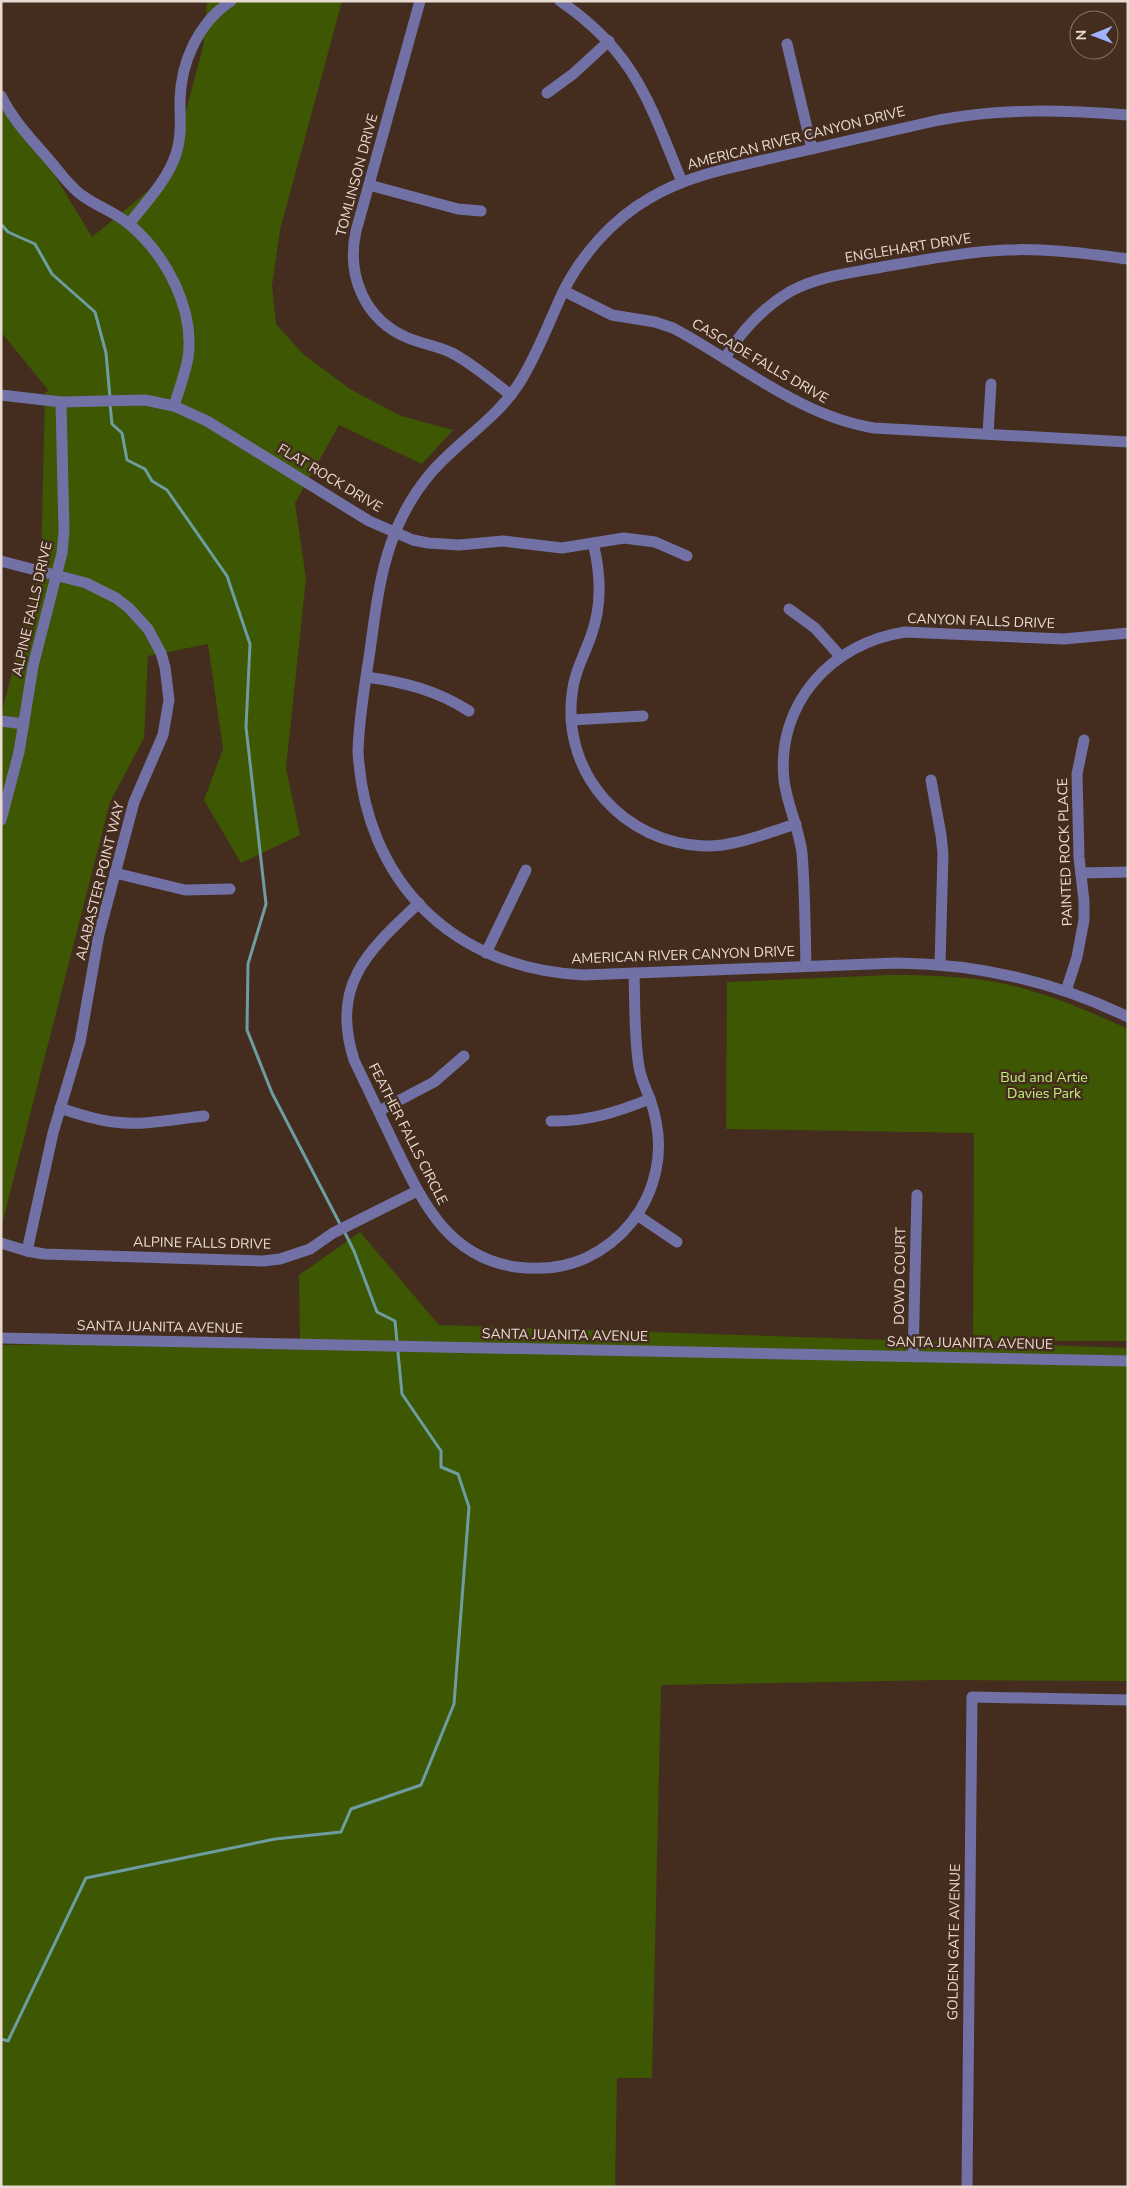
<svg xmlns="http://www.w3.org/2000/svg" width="1129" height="2188" viewBox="0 0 1129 2188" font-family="'Nunito Sans',sans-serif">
<rect width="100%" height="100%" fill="#442d1e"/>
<g fill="#3d5703">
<path d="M207 1H342L280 230 272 286 276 324 304 355 350 389 401 416 453 430 422 464 339 425 295 503 306 579 286 768 300 835 241 863 204 800 223 749 208 644 148 656 144 738 110 802 1 1228V714L41 565 45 392 49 391 1 332V87L92 237 169 174 203 47Z"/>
<path d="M890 975C927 975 965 976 1001 983 1043 992 1090 1011 1128 1029V1341H973L974 1133 726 1129 727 982Z"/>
<path d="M360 1232 439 1325 1128 1348V1681L942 1680 661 1685 652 2078H617L615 2187H1V1345L300 1340 299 1275Z"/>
</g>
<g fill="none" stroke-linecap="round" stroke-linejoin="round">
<g stroke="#6d9da0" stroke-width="3">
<path d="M1 224 8 232 35 244 52 274 95 312 106 353 110 398"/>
<path d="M110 404 112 424 122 433 127 460 145 469 152 481 167 490 227 576 250 644 246 727 266 904 248 964 247 1030 272 1093 341 1226"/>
<path d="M1 2039 8 2041 86 1878 275 1839 341 1832 351 1809 421 1785 454 1704 469 1507 458 1474 441 1467V1451L402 1394 395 1321 377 1312 354 1251 344 1231"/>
</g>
<g stroke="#7171a6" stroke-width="11">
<path d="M420 1 356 231C346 276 365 320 408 338 422 344 438 346 452 353 473 364 492 381 511 395"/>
<path d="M560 1C635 52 649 102 682 182"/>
<path d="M787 44 812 149"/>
<path d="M547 93 573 74 609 41"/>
<path d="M1 96C14 122 34 142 52 163 61 174 71 188 83 196 98 207 115 212 129 224 166 255 195 309 188 358 185 374 179 390 174 406"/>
<path d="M1128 115C1064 110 1002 108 939 120 886 132 834 144 781 156 736 167 690 174 650 198 613 219 582 254 563 292 549 322 538 353 520 382 497 419 458 441 430 474 385 528 379 584 370 651 365 684 359 717 358 751 365 882 453 969 584 975L897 963C978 964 1056 982 1128 1017"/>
<path d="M369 185 458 209 481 211"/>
<path d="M129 224C146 202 167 181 176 154 182 136 180 119 180 100 181 62 198 23 231 1"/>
<path d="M564 291 612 315 655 322 673 328C739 363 799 416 874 428L1128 442"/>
<path d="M725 358C742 330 762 308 791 291 819 276 851 273 882 267 924 260 965 252 1006 250 1047 248 1088 254 1128 259"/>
<path d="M1 395 61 402 145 400 174 406 207 421 369 521 413 540 428 543 459 545 503 541 562 548 624 538 655 542 687 556"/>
<path d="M988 434 991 384"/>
<path d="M593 543C601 574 602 606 591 636 584 656 574 673 572 694 562 774 624 843 704 846 735 847 766 833 796 824"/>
<path d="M1 561 86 583 116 598 129 608 148 629 161 653 165 667 169 700 163 735 134 802 99 934 80 1042 53 1133 27 1251"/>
<path d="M789 609 815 628 840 656"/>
<path d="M366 677C404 682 436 690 469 711"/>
<path d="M571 720 643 716"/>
<path d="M1 721 24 724"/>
<path d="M931 780 941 835 943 854 940 965"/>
<path d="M1 820 19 752 33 666 62 553 64 531 61 402"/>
<path d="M115 873 185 890 230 889"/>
<path d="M1081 873 1128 872"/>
<path d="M419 903C368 951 330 984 354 1060 368 1089 382 1119 396 1148 423 1203 448 1257 516 1267 539 1270 564 1268 586 1258 622 1241 648 1209 656 1170 661 1147 658 1122 650 1099 646 1089 641 1079 639 1067 634 1037 635 1004 634 973"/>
<path d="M486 953 526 870"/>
<path d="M806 966C805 929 805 890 802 853 799 828 787 805 784 780 776 703 832 643 905 632L1064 639 1128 633"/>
<path d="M1066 991 1077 957 1084 920V901L1079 857 1077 774 1084 740"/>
<path d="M60 1108C78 1114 95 1120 114 1122 143 1126 175 1119 204 1116"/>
<path d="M379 1111 434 1082 464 1056"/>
<path d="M551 1121C587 1122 617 1112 650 1099"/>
<path d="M637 1215 677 1242"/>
<path d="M1 1243 27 1251 44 1254 263 1261 280 1259 310 1249 333 1233 417 1191"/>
<path d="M1 1338 1128 1361"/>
<path d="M913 1357 917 1195"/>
<path d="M967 2187 972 1697 1128 1700"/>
</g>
</g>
<g text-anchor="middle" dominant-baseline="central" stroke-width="5" stroke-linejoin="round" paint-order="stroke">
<g font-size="14" fill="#eadbd2" stroke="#442d1e">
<text transform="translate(796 138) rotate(-14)">AMERICAN RIVER CANYON DRIVE</text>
<text transform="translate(357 175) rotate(-75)">TOMLINSON DRIVE</text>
<text transform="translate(908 248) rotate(-9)">ENGLEHART DRIVE</text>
<text transform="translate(760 361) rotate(30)">CASCADE FALLS DRIVE</text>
<text transform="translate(330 478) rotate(31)">FLAT ROCK DRIVE</text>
<text transform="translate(32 609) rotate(-77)">ALPINE FALLS DRIVE</text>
<text transform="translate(981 621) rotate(2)">CANYON FALLS DRIVE</text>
<text transform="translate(1065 852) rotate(-92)">PAINTED ROCK PLACE</text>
<text transform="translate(100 881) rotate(-76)">ALABASTER POINT WAY</text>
<text transform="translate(683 955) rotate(-2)">AMERICAN RIVER CANYON DRIVE</text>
<text transform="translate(408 1134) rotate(63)">FEATHER FALLS CIRCLE</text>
<text transform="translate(202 1243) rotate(1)">ALPINE FALLS DRIVE</text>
<text transform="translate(900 1276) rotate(-89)">DOWD COURT</text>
<text transform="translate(160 1327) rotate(1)">SANTA JUANITA AVENUE</text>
<text transform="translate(565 1335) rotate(1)">SANTA JUANITA AVENUE</text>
<text transform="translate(970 1343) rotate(1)">SANTA JUANITA AVENUE</text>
<text transform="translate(954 1942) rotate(-89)">GOLDEN GATE AVENUE</text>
</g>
<g font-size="14" fill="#c2f17d" stroke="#442d1e">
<text x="1044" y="1077">Bud and Artie<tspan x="1044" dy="16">Davies Park</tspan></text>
</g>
</g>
<rect width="1129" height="2188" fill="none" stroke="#eadbd2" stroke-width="5"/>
<g transform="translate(1094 35) rotate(269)"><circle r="24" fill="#442d1e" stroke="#867366"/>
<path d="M0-4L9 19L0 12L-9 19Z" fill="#a0b3fd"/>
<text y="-8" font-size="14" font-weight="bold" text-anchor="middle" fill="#eadbd2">N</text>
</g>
</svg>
